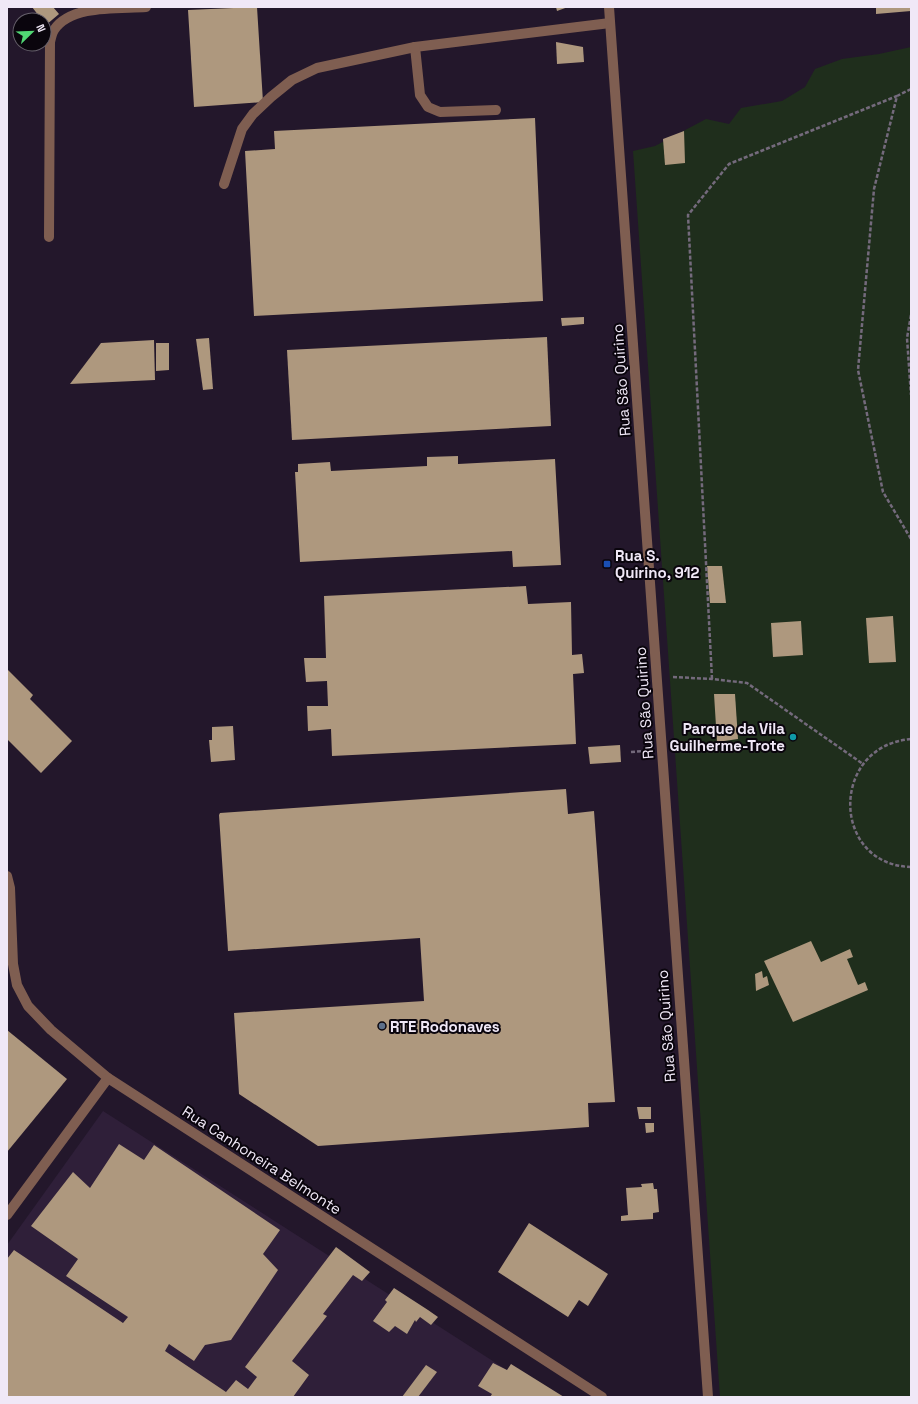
<svg xmlns="http://www.w3.org/2000/svg" width="918" height="1404" viewBox="0 0 918 1404" font-family="'Space Grotesk',sans-serif">
<rect width="100%" height="100%" fill="#23172b"/>
<path fill="#2f1f39" d="M103 1111 549 1397H7V1245Z"/>
<path fill="#1f2e1c" d="M911 47V1397H720L633 151 655 146 706 119 729 124 741 108 782 101 805 87 815 69 842 59 879 54Z"/>
<g fill="#ae987e">
<path d="M32 7H53L59 14 46 25 44 20H42Z"/>
<path d="M257 7 263 102 194 107 188 10Z"/>
<path d="M556 7H568L557 11Z"/>
<path d="M876 7H911V11L876 14Z"/>
<path d="M556 42 583 47 584 62 557 64Z"/>
<path d="M535 118 543 301 254 316 245 151 275 149 274 131Z"/>
<path d="M684 131 685 163 665 165 663 139Z"/>
<path d="M584 317V324L562 326 561 318Z"/>
<path d="M547 337 551 426 292 440 287 350Z"/>
<path d="M209 338 213 389 203 390 196 339Z"/>
<path d="M154 340 155 380 70 384 101 343Z"/>
<path d="M156 343H169V370L156 371Z"/>
<path d="M458 456V464L555 459 561 565 513 567 512 551 300 562 295 472H298V464L330 462 331 471 427 466V457Z"/>
<path d="M707 566H722L726 603H710Z"/>
<path d="M526 586 528 604 571 602 572 655 582 654 584 673 573 674 576 744 332 756 331 729 308 731 307 706H328L327 681 306 682 304 658H326L324 596Z"/>
<path d="M893 616 896 662 869 663 866 618Z"/>
<path d="M801 621 803 655 773 657 771 623Z"/>
<path d="M7 669 33 695 30 699 72 741 41 773 7 739Z"/>
<path d="M714 694H735L738 739 717 742Z"/>
<path d="M233 726 235 760 211 762 209 740H212V727Z"/>
<path d="M620 745 621 762 590 764 588 747Z"/>
<path d="M566 789 568 814 594 811 615 1102 588 1103 589 1127 318 1146 239 1094 234 1013 424 1001 420 938 228 951 219 815 220 813Z"/>
<path d="M811 941 821 962 850 949 853 957 847 959 858 985 865 982 868 990 793 1022 764 961Z"/>
<path d="M762 971 763 978 767 976 769 985 756 991 755 974Z"/>
<path d="M7 1030 67 1079 7 1152Z"/>
<path d="M637 1107H651V1119H639Z"/>
<path d="M645 1123H654V1132L646 1133Z"/>
<path d="M119 1144 144 1160 154 1145 280 1230 263 1254 278 1270 231 1340 205 1345 194 1361 169 1344 165 1351 226 1392 236 1380 248 1389 257 1377 245 1367 336 1247 370 1272 362 1281 353 1275 323 1314 327 1316 292 1361 309 1375 293 1397H7V1259L14 1250 123 1323 128 1317 66 1276 78 1259 31 1226 73 1172 90 1188Z"/>
<path d="M653 1183 654 1189H657L659 1212 653 1213V1219L621 1221V1216L628 1215 626 1188 642 1187 641 1184Z"/>
<path d="M529 1223 608 1274 588 1306 579 1300 568 1317 498 1272Z"/>
<path d="M394 1288 428 1310 438 1317 431 1325 420 1317 416 1322 415 1320 407 1334 395 1326 389 1332 373 1321 387 1302 385 1300Z"/>
<path d="M493 1363 507 1370 511 1364 564 1397H490L492 1394 478 1386Z"/>
<path d="M426 1365 437 1372 418 1397H402Z"/>
</g>
<g fill="none" stroke-linecap="round" stroke-linejoin="round">
<g stroke="#746a7c" stroke-width="2.5" stroke-dasharray="4 2" stroke-linecap="butt">
<path d="M911 89 897 96 874 189 858 370 883 492 911 539"/>
<path d="M911 315 907 338 911 395"/>
<path d="M673 677 712 679 747 683 863 764"/>
<path d="M712 679 688 215 729 164 897 96"/>
<path d="M911 739C829 746 831 865 911 867"/>
<path d="M631 752 645 751"/>
</g>
<g stroke="#7f5e51" stroke-width="10">
<path d="M496 110 440 112 428 107 420 95 415 47 610 23"/>
<path d="M224 184 242 129 253 114 271 97 292 80 317 68 415 47"/>
<path d="M49 237 50 42C51 38 52 33 54 30 71 4 120 9 146 7"/>
</g>
<g stroke="#7f5e51" stroke-width="10">
<path d="M7 876 10 888 13 964 17 985 28 1006 51 1030 108 1078 602 1397"/>
<path d="M7 1215 108 1078"/>
</g>
<path stroke="#7f5e51" stroke-width="10" d="M609 7 708 1397"/>
</g>
<rect fill="#1a4fb4" stroke="#0a050d" stroke-width="1.5" x="603" y="560" width="8" height="8" rx="2"/>
<circle fill="#0f9aa8" stroke="#0a050d" stroke-width="1.5" cx="793" cy="737" r="4"/>
<circle fill="#5c6f8a" stroke="#0a050d" stroke-width="1.5" cx="382" cy="1026" r="4"/>
<g text-anchor="middle" dominant-baseline="central" stroke-width="4" stroke-linejoin="round" paint-order="stroke">
<g font-size="15" fill="#f0e8f7" stroke="#0a050d">
<text transform="translate(621 380) rotate(-94)">Rua São Quirino</text>
<text transform="translate(644 703) rotate(-94)">Rua São Quirino</text>
<text transform="translate(666 1026) rotate(-94)">Rua São Quirino</text>
<text transform="translate(262 1160) rotate(33)">Rua Canhoneira Belmonte</text>
</g>
<g font-size="15" font-weight="bold" fill="#f0e8f7" stroke="#0a050d" text-anchor="start">
<text x="615" y="555">Rua S.<tspan x="615" dy="17">Quirino, 912</tspan></text>
<text x="785" y="728" text-anchor="end">Parque da Vila<tspan x="785" dy="17">Guilherme-Trote</tspan></text>
<text x="390" y="1026">RTE Rodonaves</text>
</g>
</g>
<rect width="918" height="1404" fill="none" stroke="#f0e8f7" stroke-width="16"/>
<g transform="translate(32 32) rotate(67)"><circle r="19" fill="#0a050d" stroke="#66606b"/>
<path d="M0-3L7 15L0 10L-7 15Z" fill="#51d674"/>
<text y="-6" font-size="11" font-weight="bold" text-anchor="middle" fill="#f0e8f7">N</text>
</g>
</svg>
